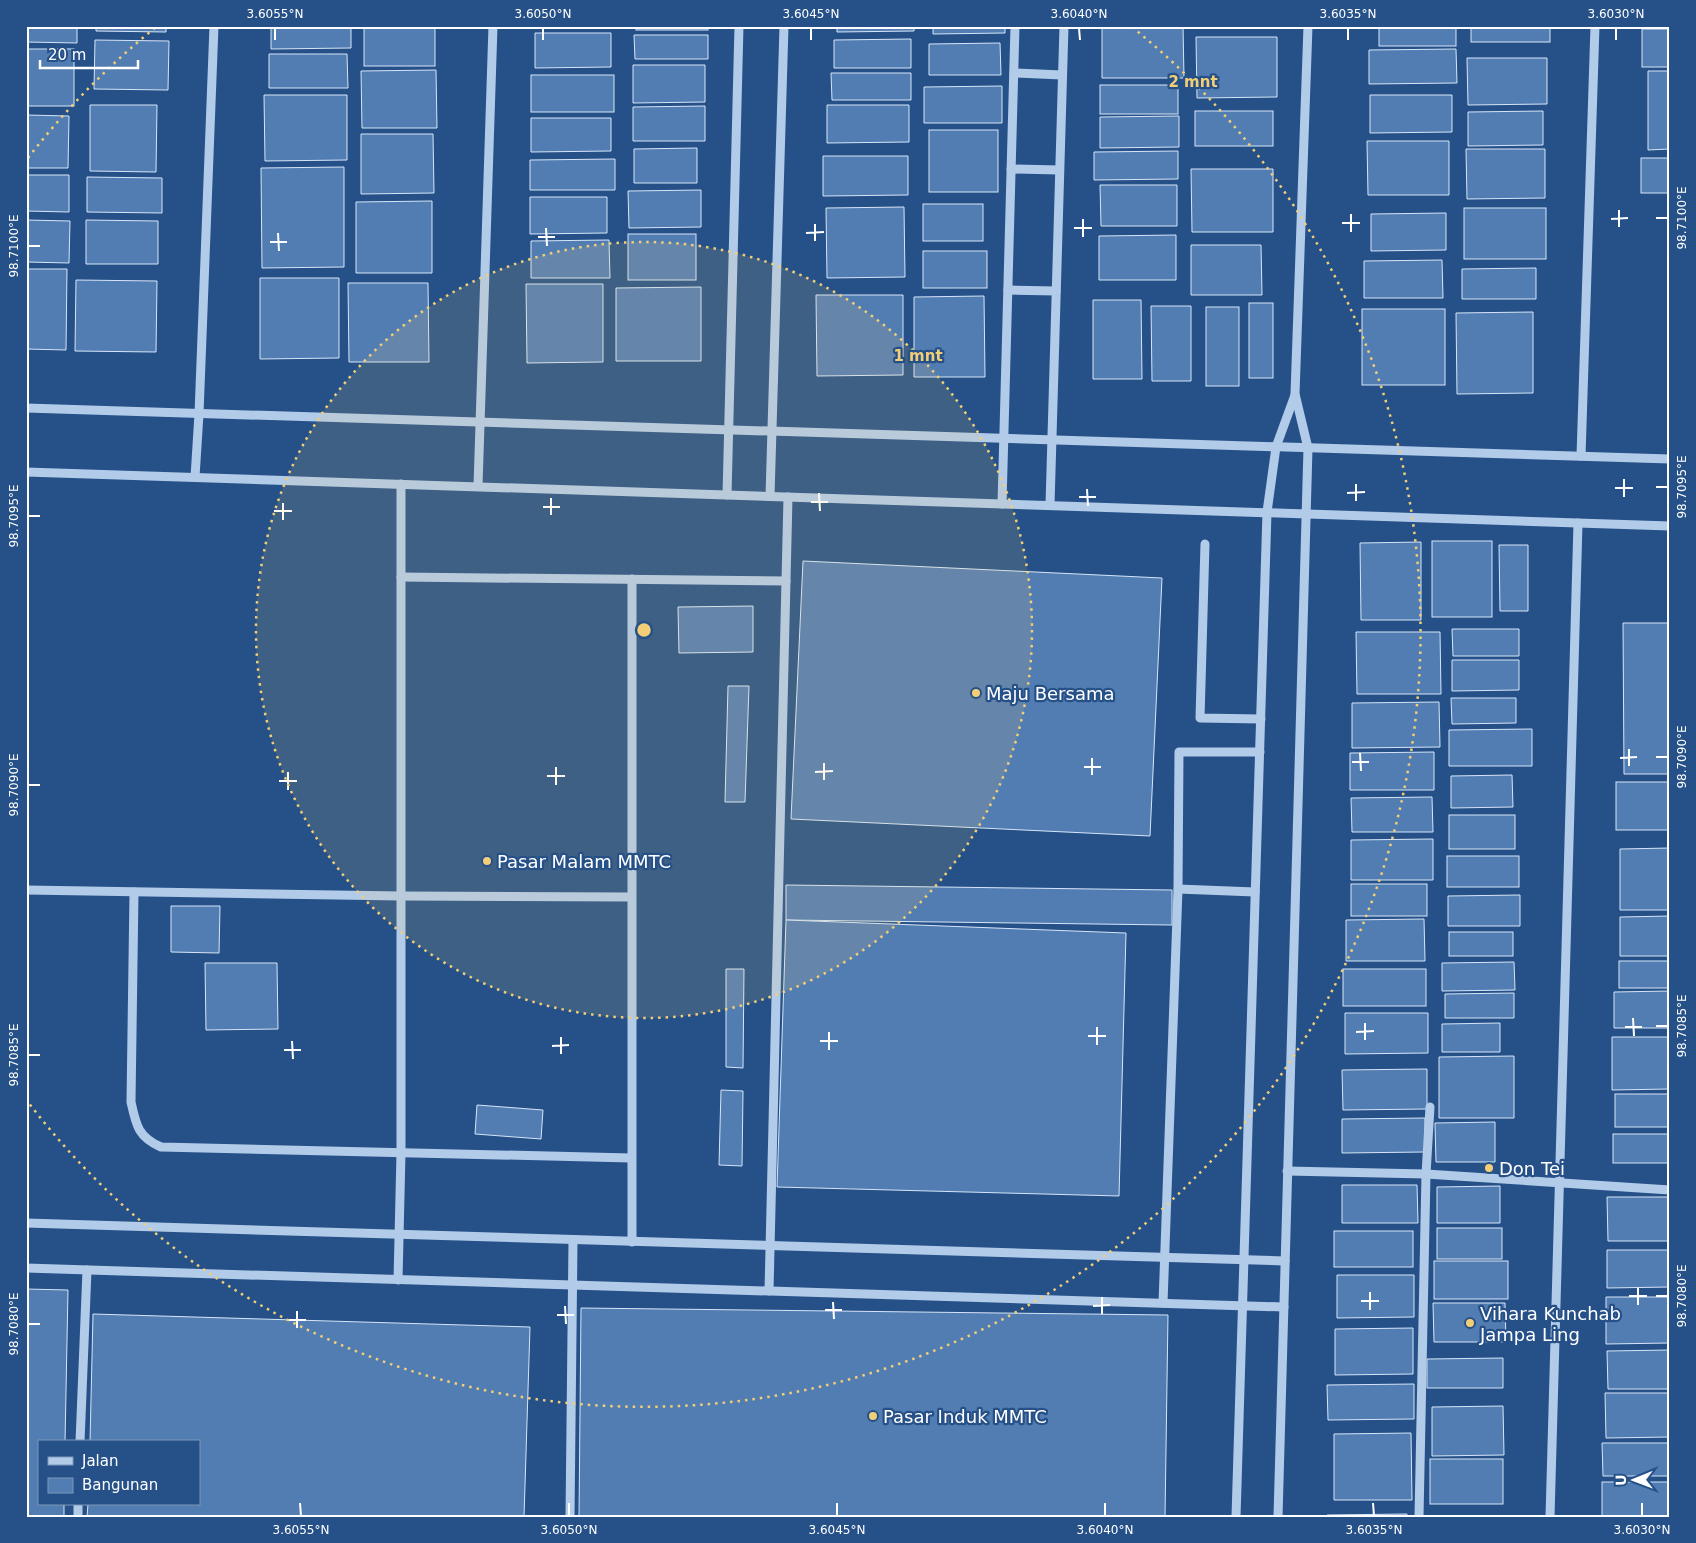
<svg xmlns="http://www.w3.org/2000/svg" width="1696" height="1543" viewBox="0 0 1696 1543" font-family="'DejaVu Sans',sans-serif">
<rect width="100%" height="100%" fill="#265188"/>
<g fill="#527db2" stroke="#d6e5f7">
<path d="M26 26H77V43L26 42Z"/>
<path d="M96 26H166V32L96 31Z"/>
<path d="M271 26H351V48L271 49Z"/>
<rect x="364" y="26" width="71" height="40"/>
<rect x="636" y="26" width="72" height="4"/>
<path d="M837 26H914V31L837 32Z"/>
<path d="M933 26H1005V33L933 34Z"/>
<path d="M1102 26H1183L1184 78H1102Z"/>
<rect x="1379" y="26" width="77" height="20"/>
<rect x="1471" y="26" width="79" height="16"/>
<rect x="1642" y="29" width="28" height="38"/>
<path d="M535 33H611V67L535 68Z"/>
<path d="M634 35H708V59H635Z"/>
<path d="M1196 37H1277V97L1197 98Z"/>
<path d="M911 39V68H834V40Z"/>
<path d="M95 40 169 41 168 90 94 89Z"/>
<path d="M1000 43 1001 75H929V44Z"/>
<rect x="26" y="49" width="48" height="57"/>
<path d="M1456 49 1457 83 1369 84V50Z"/>
<path d="M269 54H347L348 88H269Z"/>
<path d="M1467 58H1547V104L1468 105Z"/>
<path d="M633 65H705V102L633 103Z"/>
<path d="M436 70 437 128H362L361 71Z"/>
<path d="M1648 71H1670V149L1648 150Z"/>
<path d="M831 73H911V100H832Z"/>
<rect x="531" y="75" width="83" height="37"/>
<rect x="1100" y="85" width="78" height="29"/>
<path d="M1002 86V123H924V87Z"/>
<path d="M264 95H347V160L265 161Z"/>
<path d="M1370 95H1452V132L1370 133Z"/>
<path d="M90 105H157L156 172 90 171Z"/>
<path d="M827 105H909V142L827 143Z"/>
<path d="M705 106V141H633V107Z"/>
<rect x="1195" y="111" width="78" height="35"/>
<path d="M1543 111V145L1468 146V112Z"/>
<path d="M26 115 69 116 68 168H26Z"/>
<path d="M1179 116V147L1100 148V117Z"/>
<path d="M531 118H611V151L531 152Z"/>
<rect x="929" y="130" width="69" height="62"/>
<path d="M361 134H433L434 193 361 194Z"/>
<path d="M1367 141H1449V195H1368Z"/>
<path d="M697 148V183H634V149Z"/>
<path d="M1466 149H1545V198L1467 199Z"/>
<path d="M1178 151V179L1094 180V152Z"/>
<path d="M823 156H908V195L823 196Z"/>
<rect x="1641" y="158" width="29" height="35"/>
<path d="M615 159V190H530V160Z"/>
<path d="M344 167V267L262 268 261 168Z"/>
<path d="M1191 169H1273V232H1192Z"/>
<path d="M26 175H69V212L26 211Z"/>
<path d="M87 177 162 178V213L87 212Z"/>
<path d="M1100 185H1177V226H1101Z"/>
<path d="M701 190V227L629 228 628 191Z"/>
<path d="M530 197H607V233L530 234Z"/>
<path d="M432 201V273H356V202Z"/>
<rect x="923" y="204" width="60" height="37"/>
<path d="M904 207 905 277 827 278 826 208Z"/>
<rect x="1464" y="208" width="82" height="51"/>
<path d="M1446 213V250L1371 251V214Z"/>
<path d="M26 220 70 221 69 263 26 262Z"/>
<path d="M86 220 158 221V264H86Z"/>
<rect x="628" y="234" width="68" height="46"/>
<path d="M1176 235V280H1099V236Z"/>
<path d="M609 240 610 278H531V241Z"/>
<path d="M1191 245H1261L1262 295H1191Z"/>
<rect x="923" y="251" width="64" height="37"/>
<path d="M1442 260 1443 298H1364V261Z"/>
<path d="M1536 268V299H1462V269Z"/>
<path d="M26 269H67L66 350 26 349Z"/>
<path d="M260 278H339V358L260 359Z"/>
<path d="M76 280 157 281 156 352 75 351Z"/>
<path d="M348 283H428L429 362H349Z"/>
<path d="M526 284H603V362L527 363Z"/>
<path d="M701 287V361H616V288Z"/>
<path d="M816 295H903V375L817 376Z"/>
<path d="M984 296 985 377H914V297Z"/>
<path d="M1093 300H1141L1142 379H1093Z"/>
<rect x="1249" y="303" width="24" height="75"/>
<path d="M1151 306H1191V381H1152Z"/>
<rect x="1206" y="307" width="33" height="79"/>
<rect x="1362" y="309" width="83" height="76"/>
<path d="M1533 312V393L1457 394 1456 313Z"/>
<rect x="1432" y="541" width="60" height="76"/>
<path d="M1421 542V620H1361L1360 543Z"/>
<path d="M1499 545H1528V611H1500Z"/>
<path d="M803 561 1162 578 1150 836 791 819Z"/>
<path d="M753 606V652L679 653 678 607Z"/>
<path d="M1623 623H1670V774H1624Z"/>
<path d="M1452 629H1519V656H1453Z"/>
<path d="M1356 632H1440L1441 694H1357Z"/>
<path d="M1452 660H1519V690L1452 691Z"/>
<path d="M728 686H749L745 802H725Z"/>
<path d="M1451 698H1516V723L1452 724Z"/>
<path d="M1439 702 1440 747 1352 748V703Z"/>
<path d="M1532 729V766H1449V730Z"/>
<path d="M1434 752V790H1350V753Z"/>
<path d="M1512 775 1513 807 1451 808V776Z"/>
<rect x="1616" y="782" width="54" height="48"/>
<path d="M1432 797 1433 832H1352L1351 798Z"/>
<rect x="1449" y="815" width="66" height="34"/>
<path d="M1433 839V880H1351V840Z"/>
<path d="M1670 848V910H1620V849Z"/>
<rect x="1447" y="856" width="72" height="31"/>
<rect x="1351" y="884" width="76" height="32"/>
<path d="M786 885 1172 890V925L786 920Z"/>
<path d="M1520 895V926H1448V896Z"/>
<path d="M171 906H220L219 953 171 952Z"/>
<path d="M1670 916V956H1620V917Z"/>
<path d="M1424 919 1425 961H1346V920Z"/>
<path d="M786 920 1126 933 1119 1196 777 1187Z"/>
<rect x="1449" y="932" width="64" height="24"/>
<rect x="1619" y="961" width="51" height="27"/>
<path d="M1514 962 1515 990 1442 991V963Z"/>
<path d="M205 963H277L278 1029 206 1030Z"/>
<path d="M726 969H744L743 1068 726 1067Z"/>
<rect x="1343" y="969" width="83" height="37"/>
<path d="M1670 991V1028H1614V992Z"/>
<path d="M1514 993V1018H1445V994Z"/>
<path d="M1345 1013H1428V1053L1345 1054Z"/>
<path d="M1500 1023V1052H1442V1024Z"/>
<path d="M1612 1037H1670V1089L1612 1090Z"/>
<path d="M1514 1056V1118H1439V1057Z"/>
<path d="M1427 1069V1109L1343 1110 1342 1070Z"/>
<path d="M721 1090 743 1091 742 1166 719 1165Z"/>
<rect x="1615" y="1094" width="55" height="33"/>
<path d="M477 1105 543 1110 541 1139 475 1134Z"/>
<path d="M1425 1118V1152L1342 1153V1119Z"/>
<path d="M1495 1122V1162H1436L1435 1123Z"/>
<rect x="1613" y="1134" width="57" height="29"/>
<path d="M1342 1185H1417L1418 1223H1342Z"/>
<path d="M1500 1186V1223H1437V1187Z"/>
<path d="M1607 1197H1670V1241H1608Z"/>
<rect x="1437" y="1228" width="65" height="31"/>
<rect x="1334" y="1231" width="79" height="36"/>
<path d="M1607 1250H1670V1287L1607 1288Z"/>
<rect x="1434" y="1261" width="74" height="38"/>
<path d="M1337 1275H1414V1317L1337 1318Z"/>
<path d="M26 1289 68 1290 65 1442H39V1504H64V1517H26Z"/>
<path d="M1606 1297H1670V1343L1606 1344Z"/>
<path d="M1433 1303H1505L1506 1342H1434Z"/>
<path d="M581 1308 1168 1315 1165 1517H579Z"/>
<path d="M93 1314 530 1327 524 1517H87L88 1504H199V1442H90Z"/>
<path d="M1413 1328V1374L1335 1375V1329Z"/>
<path d="M1670 1350V1389H1608L1607 1351Z"/>
<path d="M1503 1358V1388H1427V1359Z"/>
<path d="M1414 1384V1419L1328 1420 1327 1385Z"/>
<path d="M1605 1393H1670V1437L1606 1438Z"/>
<path d="M1503 1406 1504 1455 1432 1456V1407Z"/>
<path d="M1411 1433 1412 1500H1334V1434Z"/>
<path d="M1602 1443H1670V1476H1603Z"/>
<rect x="1430" y="1459" width="73" height="45"/>
<rect x="1602" y="1482" width="68" height="34"/>
<path d="M1407 1514V1517H1327V1515Z"/>
</g>
<g fill="none" stroke-linecap="round" stroke-linejoin="round">
<g stroke="#b2cbe9" stroke-width="9">
<path d="M1014 73 1062 75"/>
<path d="M1011 169 1059 170"/>
<path d="M1008 290 1056 291"/>
<path d="M26 408 1670 459"/>
<path d="M1581 456 1595 26"/>
<path d="M26 472 1670 526"/>
<path d="M195 477 199 414 214 26"/>
<path d="M478 486 493 26"/>
<path d="M727 495 739 26"/>
<path d="M770 496 784 26"/>
<path d="M1002 504 1015 26"/>
<path d="M1050 505 1064 26"/>
<path d="M1205 544 1200 718 1261 719"/>
<path d="M401 577 786 581"/>
<path d="M1178 889 1255 892"/>
<path d="M26 890 401 896 631 897"/>
<path d="M134 892 131 1102C136 1125 138 1137 161 1147L631 1158"/>
<path d="M1287 1171 1426 1174 1670 1190"/>
<path d="M26 1223 1285 1261"/>
<path d="M632 1242V579"/>
<path d="M26 1268 1284 1307"/>
<path d="M398 1280 401 1153V484"/>
<path d="M769 1291 788 497"/>
<path d="M1163 1303 1178 889 1179 752H1260"/>
<path d="M80 1442 87 1270"/>
<path d="M78 1517V1504"/>
<path d="M570 1517 573 1240"/>
<path d="M1236 1517 1267 512 1276 447 1295 395"/>
<path d="M1278 1517 1308 448 1295 394 1308 26"/>
<path d="M1419 1517 1426 1174 1430 1107"/>
<path d="M1550 1517 1578 523"/>
</g>
</g>
<path fill="none" stroke="#fff" stroke-width="2" d="M275 28V40M543 28V40M811 28V40M1079 28 1080 40M1348 28V40M1616 28V40M1619 210V227M1351 214V232M1656 218H1668M1083 219V237M1611 219 1628 218M1342 223H1360M815 224V241M546 228 547 246M1074 228H1092M278 233 279 251M806 233 824 232M538 237H555M270 242H287M28 246H40M1624 479V497M1356 484V501M1656 487H1668M1615 488H1633M1087 489 1088 506M819 493 820 511M1347 493 1365 492M1079 497H1096M551 498V515M811 502H828M283 503V520M543 507H560M274 511H292M28 516H40M1629 749V766M1360 753 1361 771M1656 757H1668M1092 758V775M1620 758 1637 757M1352 762H1369M824 763V780M556 767V785M1084 767H1101M288 772V790M815 772 833 771M547 776H565M279 781H297M28 785H40M1633 1018 1634 1036M1365 1023V1040M1656 1026H1668M1097 1027V1045M1625 1027H1642M829 1032V1050M1356 1032 1374 1031M1088 1036H1106M561 1037V1054M292 1041 293 1059M820 1041H838M552 1046 569 1045M284 1050H301M28 1055H40M1638 1288V1305M1370 1292V1310M1629 1296H1647M1656 1296H1668M1102 1297V1314M1361 1301H1379M833 1302 834 1319M565 1306 566 1324M1093 1306 1110 1305M825 1310H842M297 1311V1328M557 1315H574M288 1320H306M28 1324H40M300 1503 301 1516M569 1503V1516M837 1503V1516M1105 1503V1516M1373 1503 1374 1516M1642 1503V1516"/>
<circle cx="644" cy="630" r="388" fill="#f2ce77" fill-opacity=".12"/>
<g fill="none" stroke="#f2ce77" stroke-width="2.5" stroke-dasharray="2.5 5">
<circle cx="644" cy="630" r="388"/>
<path d="M28 158A776 776 0 0 1 156 27M1132 27A776 776 0 1 1 28 1102"/>
</g>
<g fill="#f2ce77" stroke="#265188" stroke-width="2">
<circle cx="976" cy="693" r="5"/>
<circle cx="487" cy="861" r="5"/>
<circle cx="1489" cy="1168" r="5"/>
<circle cx="1470" cy="1323" r="5"/>
<circle cx="873" cy="1416" r="5"/>
</g>
<g text-anchor="middle" dominant-baseline="central" stroke-width="4.5" stroke-linejoin="round" paint-order="stroke">
<g font-size="18" fill="#fff" stroke="#265188" text-anchor="start">
<text x="986" y="693">Maju Bersama</text>
<text x="497" y="861">Pasar Malam MMTC</text>
<text x="1499" y="1168">Don Tei</text>
<text x="1480" y="1313">Vihara Kunchab<tspan x="1480" dy="21">Jampa Ling</tspan></text>
<text x="883" y="1416">Pasar Induk MMTC</text>
</g>
</g>
<circle cx="644" cy="630" r="8" fill="#f2ce77" stroke="#265188" stroke-width="2.5"/>
<g font-size="15" text-anchor="middle" font-weight="bold" fill="#f2ce77" stroke="#265188" stroke-width="4.5" stroke-linejoin="round" paint-order="stroke">
<text x="1193" y="87">2 mnt</text>
<text x="918" y="361">1 mnt</text>
</g>
<rect width="1696" height="1543" fill="none" stroke="#265188" stroke-width="55"/>
<rect x="38" y="1440" width="162" height="65" fill="#265188" stroke="#7d97b8"/>
<rect x="48" y="1457" width="25" height="8" fill="#b2cbe9" stroke="#7d97b8"/>
<text x="82" y="1466" font-size="15" fill="#ffffff">Jalan</text>
<rect x="48" y="1478" width="25" height="15" fill="#527db2" stroke="#7d97b8"/>
<text x="82" y="1490" font-size="15" fill="#ffffff">Bangunan</text>
<g transform="translate(1634 1480) rotate(269)" stroke="#265188" stroke-width="4" paint-order="stroke">
<path d="M0-4L9 19L0 12L-9 19Z" fill="#ffffff"/>
<text y="-8" font-size="14" font-weight="bold" text-anchor="middle" fill="#ffffff">U</text>
</g>
<path d="M40 60v8h98v-8" fill="none" stroke="#ffffff" stroke-width="2.5"/>
<text x="48" y="60" font-size="15" fill="#ffffff" stroke="#265188" stroke-width="4" paint-order="stroke">20 m</text>
<rect x="28" y="28" width="1640" height="1488" fill="none" stroke="#fff" stroke-width="2"/>
<g font-size="12" text-anchor="middle" fill="#fff">
<text x="275" y="18">3.6055°N</text>
<text x="543" y="18">3.6050°N</text>
<text x="811" y="18">3.6045°N</text>
<text x="1079" y="18">3.6040°N</text>
<text x="1348" y="18">3.6035°N</text>
<text x="1616" y="18">3.6030°N</text>
<text transform="translate(1682 218) rotate(-90)" y="4">98.7100°E</text>
<text transform="translate(14 246) rotate(-90)" y="4">98.7100°E</text>
<text transform="translate(1682 487) rotate(-90)" y="4">98.7095°E</text>
<text transform="translate(14 516) rotate(-90)" y="4">98.7095°E</text>
<text transform="translate(1682 757) rotate(-90)" y="4">98.7090°E</text>
<text transform="translate(14 785) rotate(-90)" y="4">98.7090°E</text>
<text transform="translate(1682 1026) rotate(-90)" y="4">98.7085°E</text>
<text transform="translate(14 1055) rotate(-90)" y="4">98.7085°E</text>
<text transform="translate(1682 1296) rotate(-90)" y="4">98.7080°E</text>
<text transform="translate(14 1324) rotate(-90)" y="4">98.7080°E</text>
<text x="301" y="1534">3.6055°N</text>
<text x="569" y="1534">3.6050°N</text>
<text x="837" y="1534">3.6045°N</text>
<text x="1105" y="1534">3.6040°N</text>
<text x="1374" y="1534">3.6035°N</text>
<text x="1642" y="1534">3.6030°N</text>
</g>
</svg>
